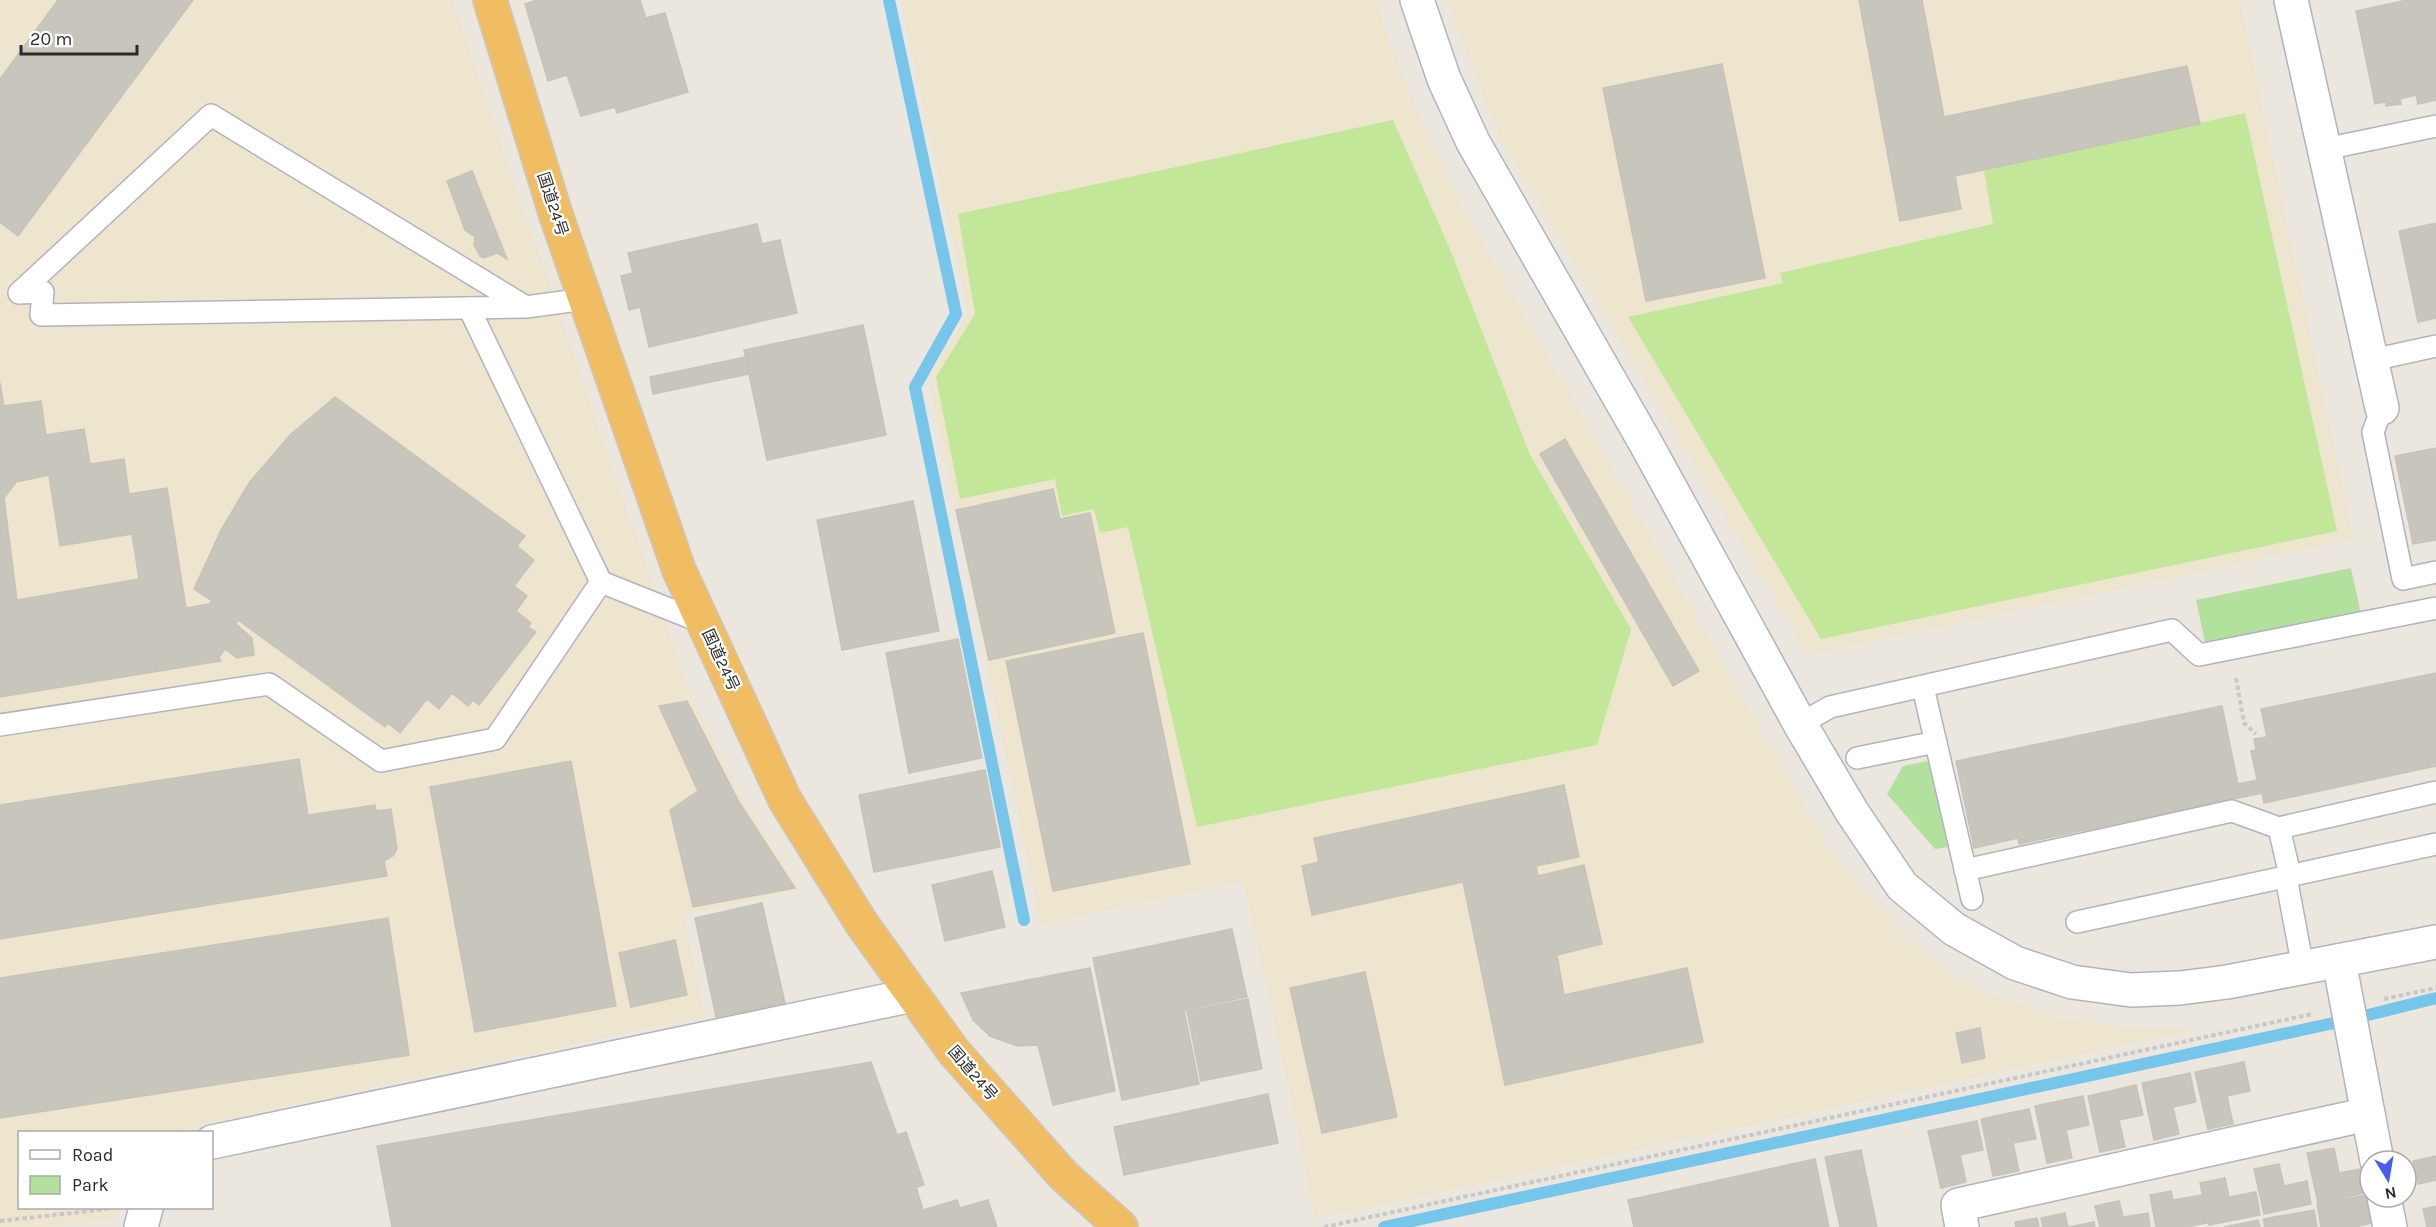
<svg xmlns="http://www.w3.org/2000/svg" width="2436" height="1227" viewBox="0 0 2436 1227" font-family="Karla,'Noto Sans JP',sans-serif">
<rect width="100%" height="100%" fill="#ece7de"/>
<g fill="#ede5ce">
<path d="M0 0H452L692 698 742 798 801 890 684 915 705 1019 658 1026 186 1128 180 1132H20V1208H117V1218L50 1227H0Z"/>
<path d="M900 0H1377L1384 25 1423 124 1459 200 1825 842 1868 896 1914 945 1978 989 2055 1018 2139 1029H2198L1314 1219 1300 1142 1243 881 1040 924 928 377 968 313Z"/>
<path d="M1447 0H2240L2354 539 1808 655 1498 135Z"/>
</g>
<g fill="#b1e19d">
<path d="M2351 568 2361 614 2206 647 2196 600Z"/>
<path d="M1928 761 1949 847 1935 849 1887 794 1903 766Z"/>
</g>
<g fill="#c2e799">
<path d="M2245 113 2337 531 1821 639 1628 317 1783 283 1780 273 1993 224 1984 170Z"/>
<path d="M1393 120 1452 254 1530 455 1631 629 1597 745 1197 827 1128 527 1100 533 1094 509 1062 516 1055 479 960 499 936 377 975 314 958 214Z"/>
</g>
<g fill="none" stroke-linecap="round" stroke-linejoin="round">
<g stroke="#76c5ea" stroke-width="12">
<path d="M889 0 956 314 915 387 1024 920"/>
<path d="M1384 1227 2348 1020 2436 998"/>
</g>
</g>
<g fill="#c8c5bc" stroke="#c8c3b8" stroke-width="1.5" fill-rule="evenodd">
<path d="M58 0H193L18 236 0 222V79Z"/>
<path d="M537 0H640L646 18 665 13 688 92 617 113 615 107 581 116 567 75 548 81 525 4Z"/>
<path d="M1859 0H1922L1944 117 2187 66 2200 124 1955 176 1961 209 1900 221Z"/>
<path d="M2407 0H2436V100L2418 104 2416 95 2400 99 2401 104 2386 106V102L2375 104 2356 11Z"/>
<path d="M1722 64 1765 278 1646 301 1603 88Z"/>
<path d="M472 171 507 259 497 253 484 258 480 256 474 245 475 237 465 230 447 181Z"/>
<path d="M2436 223V318L2418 322 2399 231Z"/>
<path d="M757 224 762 244 780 240 797 313 649 347 640 307 629 310 621 276 633 273 628 253Z"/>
<path d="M863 325 886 435 767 460 744 350Z"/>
<path d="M746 357 749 374 653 394 650 377Z"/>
<path d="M0 383 4 406 41 401 46 435 84 429 90 464 124 459 129 494 167 488 186 608 209 604 212 601 194 589 221 530 249 483 290 435 335 397 525 536 517 546 534 560 514 586 527 596 516 611 531 623 528 627 536 632 479 705 473 700 468 706 452 693 439 709 427 699 400 733 388 723 385 727 238 620 236 624 252 638 254 655 237 658 225 649 219 657 221 661 0 697ZM49 475 60 546 132 534 139 579 17 600 4 498 16 482Z"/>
<path d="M1565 439 1699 671 1673 686 1540 454Z"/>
<path d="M2436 448V540L2413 544 2395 456Z"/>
<path d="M1053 489 1060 519 1090 513 1115 633 989 660 956 510Z"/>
<path d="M913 501 939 631 842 650 817 520Z"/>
<path d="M1143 633 1190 864 1053 891 1006 661Z"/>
<path d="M958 639 982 758 909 773 886 653Z"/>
<path d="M2436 673V766L2264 803 2262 793 2019 844 2018 838 1974 848 1956 761 2222 706 2238 784 2257 780 2251 751 2256 750 2254 739 2267 737 2261 709Z"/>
<path d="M687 701 739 802 795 888 693 907 670 810 698 791 659 706Z"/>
<path d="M299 759 308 815 375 805 376 811 391 809 397 849 394 855 384 861 387 876 0 939V805Z"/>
<path d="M571 761 616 1006 475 1032 430 787Z"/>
<path d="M985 770 1000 847 874 872 859 795Z"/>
<path d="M1564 785 1579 857 1536 866 1538 876 1584 865 1602 944 1557 955 1564 995 1687 968 1703 1042 1505 1085 1463 882 1312 915 1302 866 1319 862 1314 838Z"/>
<path d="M992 871 1005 927 945 941 932 885Z"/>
<path d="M762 903 785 1003 716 1017 695 918Z"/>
<path d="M388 918 409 1055 0 1118V978Z"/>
<path d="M1232 929 1247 997 1184 1010 1199 1084 1122 1100 1093 958Z"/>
<path d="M675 940 687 995 631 1007 619 953Z"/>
<path d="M1090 968 1115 1091 1053 1105 1038 1045 1017 1046 990 1036 973 1020 961 993Z"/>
<path d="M1365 972 1397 1117 1322 1133 1290 988Z"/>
<path d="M1248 999 1262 1069 1201 1081 1187 1011Z"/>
<path d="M1980 1028 1985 1058 1962 1063 1956 1033Z"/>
<path d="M871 1062 897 1135 906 1132 924 1185 916 1187 923 1210 957 1200 960 1208 988 1200 997 1227H392L377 1146Z"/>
<path d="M2244 1062 2250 1091 2227 1096 2233 1124 2208 1129 2195 1072Z"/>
<path d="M2190 1073 2196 1102 2173 1107 2179 1134 2154 1140 2142 1083Z"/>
<path d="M2136 1085 2143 1115 2119 1120 2125 1147 2100 1152 2088 1096Z"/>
<path d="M1268 1094 1278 1143 1124 1175 1114 1127Z"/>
<path d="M2083 1096 2089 1125 2066 1130 2072 1158 2047 1163 2035 1106Z"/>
<path d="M2029 1109 2036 1139 2013 1143 2019 1171 1993 1176 1981 1119Z"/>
<path d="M1977 1121 1983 1150 1960 1155 1966 1182 1941 1188 1928 1131Z"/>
<path d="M2334 1148 2339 1173 2360 1169 2365 1193 2318 1203 2307 1153Z"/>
<path d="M1861 1150 1877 1227H1840L1825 1157Z"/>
<path d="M2436 1156V1180L2418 1184 2413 1161Z"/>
<path d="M1815 1159 1829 1227H1634L1628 1200Z"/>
<path d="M2279 1164 2284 1186 2307 1181 2311 1204 2264 1214 2254 1169Z"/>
<path d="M2225 1178 2229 1197 2256 1192 2260 1215 2209 1225 2200 1183Z"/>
<path d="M2171 1191 2173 1200 2201 1195 2207 1223 2186 1227H2156L2150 1195Z"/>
<path d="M2366 1195 2372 1223 2354 1227H2321L2317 1204Z"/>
<path d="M2119 1201 2123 1217 2148 1213 2150 1227H2100L2095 1206Z"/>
<path d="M2436 1206V1227H2427L2423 1209Z"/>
<path d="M2314 1210 2317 1227H2265L2263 1219Z"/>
<path d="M2065 1213 2068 1227H2043L2041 1218Z"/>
<path d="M2037 1218 2039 1227H2016L2015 1222Z"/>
<path d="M2258 1220 2260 1227H2224Z"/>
<path d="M2094 1222 2095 1227H2069Z"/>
</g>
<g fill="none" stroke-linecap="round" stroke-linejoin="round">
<defs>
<g id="service">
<path d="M2325 149 2436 126"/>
<path d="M526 307 41 315 43 292 19 293 211 115 526 307 585 299"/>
<path d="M469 308 601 582"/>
<path d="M2372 360 2436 346"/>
<path d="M2382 408 2373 432 2403 579 2436 572"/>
<path d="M1923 687 1972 899"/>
<path d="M1800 724 1830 707 2172 630 2199 655 2436 608"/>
<path d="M0 725 269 684 381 761 495 739 601 582 704 623"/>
<path d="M1857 758 1936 742"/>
<path d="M1965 870 2232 811 2279 828"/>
<path d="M2290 875 2279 828 2436 792"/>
<path d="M2286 877 2303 968"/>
<path d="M2077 922 2436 844"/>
</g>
<g id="minor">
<path d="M2291 0 2382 408"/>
<path d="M2339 961 2377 1161"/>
<path d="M212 1142 913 995"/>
<path d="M2384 1197 2390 1227"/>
<path d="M141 1227 146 1208"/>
<path d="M1962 1227 1958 1205 2368 1114"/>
</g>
<path id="tertiary" d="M1417 0 1444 79 1473 142 1645 442 1800 724 1852 812 1902 886 1954 929 2015 963 2072 982 2131 990 2180 988 2227 982 2436 942"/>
<path id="trunk" d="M490 0 555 212 679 570 785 800 862 924 954 1052 1064 1176 1121 1227"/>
</defs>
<use href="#service" stroke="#b1b4be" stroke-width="24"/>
<use href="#minor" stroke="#b1b4be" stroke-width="36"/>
<use href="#tertiary" stroke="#b1b4be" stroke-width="36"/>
<use href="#trunk" stroke="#c8c8c8" stroke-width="36"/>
<g stroke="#c8c8c8" stroke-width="4" stroke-dasharray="4.5 3" stroke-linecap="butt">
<path d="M2236 678 2244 723 2256 734"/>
<path d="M2384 999 2436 988"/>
<path d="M0 1221 107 1209"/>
<path d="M1324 1227 2312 1014"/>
</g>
<use href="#service" stroke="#fff" stroke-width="21"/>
<use href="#minor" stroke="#fff" stroke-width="33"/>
<use href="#tertiary" stroke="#fff" stroke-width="33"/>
<use href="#trunk" stroke="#f1bd62" stroke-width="33"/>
</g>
<g text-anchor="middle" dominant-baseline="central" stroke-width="4.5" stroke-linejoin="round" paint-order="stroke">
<g font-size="16" fill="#2b2b2b" stroke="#fff">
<text transform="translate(553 204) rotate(72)">国道24号</text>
<text transform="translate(721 660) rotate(65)">国道24号</text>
<text transform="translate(973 1073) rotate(49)">国道24号</text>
</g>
</g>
<rect x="18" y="1131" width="195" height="78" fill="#ffffff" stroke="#aaaaaa" stroke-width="1.5"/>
<rect x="30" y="1150" width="30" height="9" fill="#ffffff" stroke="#aaaaaa" stroke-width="1.5"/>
<text x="72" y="1161" font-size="18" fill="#2b2b2b">Road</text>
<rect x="30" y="1176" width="30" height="18" fill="#b1e19d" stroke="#aaaaaa" stroke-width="1.5"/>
<text x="72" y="1191" font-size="18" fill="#2b2b2b">Park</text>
<g transform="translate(2388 1179) rotate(169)"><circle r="28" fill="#ffffff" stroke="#aaaaaa" stroke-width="1.5"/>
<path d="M0-4.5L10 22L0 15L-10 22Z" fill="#455df2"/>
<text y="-9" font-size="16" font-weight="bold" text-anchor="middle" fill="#2b2b2b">N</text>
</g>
<path d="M21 45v9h116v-9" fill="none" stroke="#2b2b2b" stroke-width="3"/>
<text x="30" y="45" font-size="18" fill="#2b2b2b" stroke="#ffffff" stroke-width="4.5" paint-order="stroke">20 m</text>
</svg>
